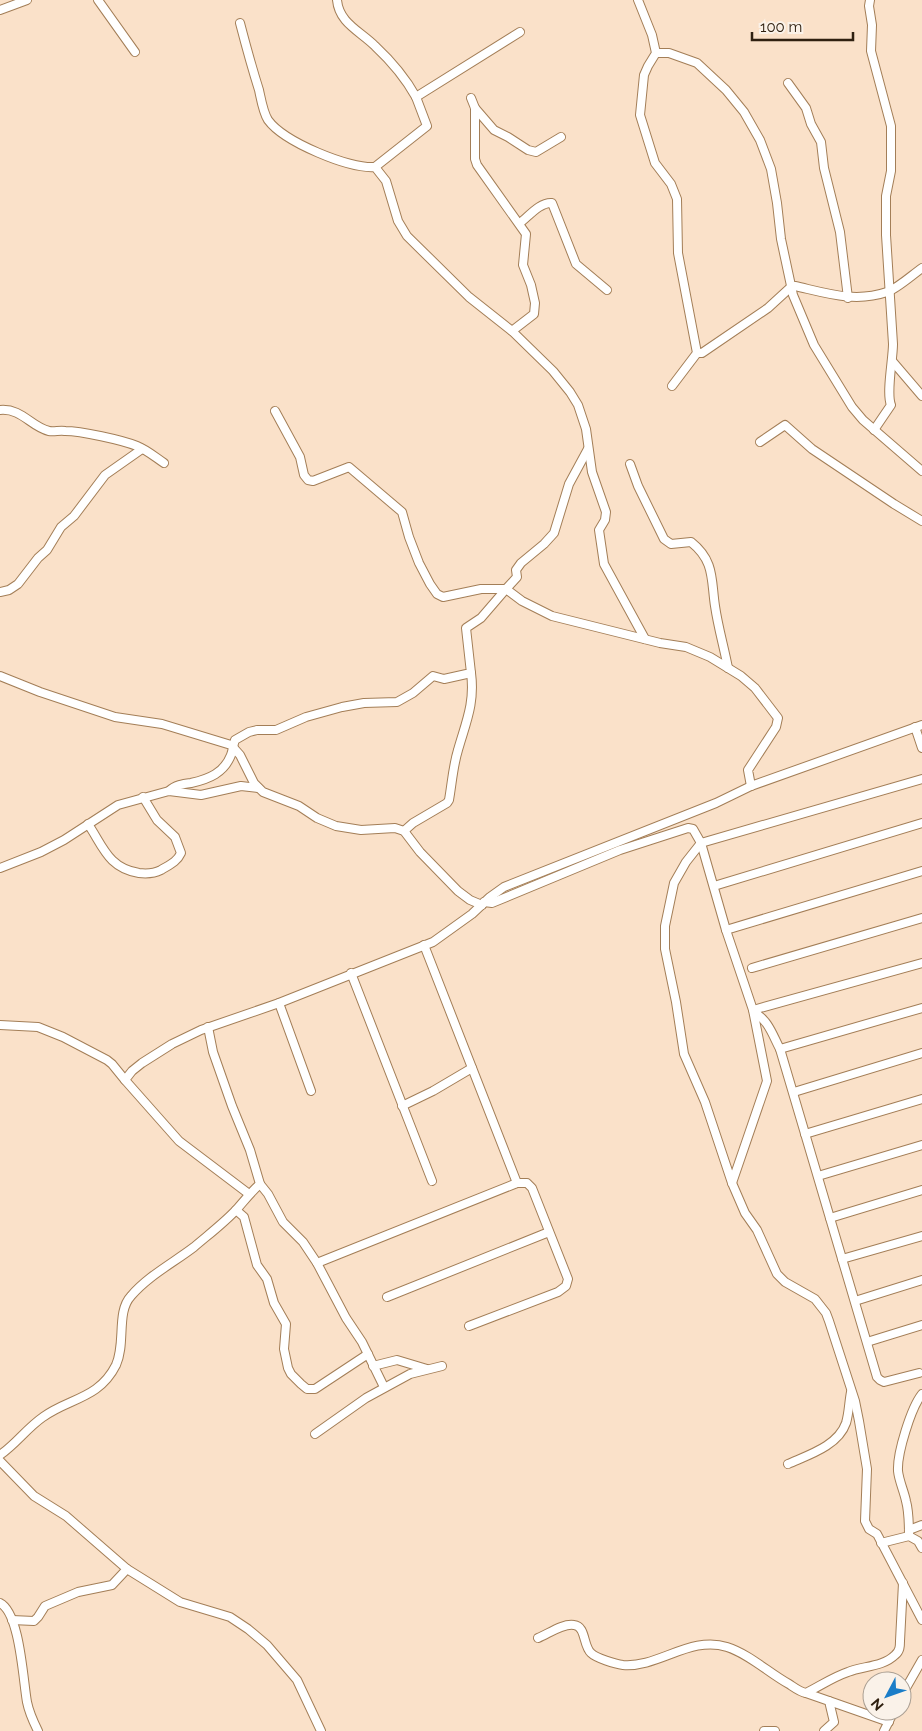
<svg xmlns="http://www.w3.org/2000/svg" width="922" height="1731" viewBox="0 0 922 1731" font-family="Raleway,sans-serif">
<rect width="100%" height="100%" fill="#fae1c9"/>
<g fill="none" stroke-linecap="round" stroke-linejoin="round">
<defs>
<g id="street">
<path d="M98 0 135 52"/>
<path d="M337 0C339 23 360 31 375 46 390 60 406 79 416 97L520 32"/>
<path d="M638 0 652 35 656 53 648 66 644 75 640 115 655 163 671 184 677 199 678 253 697 353 672 386"/>
<path d="M870 0 869 6 872 25 871 51 891 126V171L886 196V235L893 344C893 359 886 393 891 405L874 430"/>
<path d="M0 10 27 0"/>
<path d="M240 23C246 46 252 68 259 90 261 99 263 112 268 120 284 142 349 169 375 167L386 181 398 221 407 236 469 297 512 331 553 371 570 392 578 405 586 429 592 472 606 512 605 520 599 530 604 564 645 639"/>
<path d="M656 53H669L697 63 726 90 744 112 760 140 771 169 777 203 781 239 793 295 814 345 852 407 863 420 922 471"/>
<path d="M788 83 806 108 811 124 821 142 824 168 840 232 848 298"/>
<path d="M471 98 475 108V159L477 165 526 234 523 265 531 285 535 303 534 314 512 331"/>
<path d="M475 108 494 130 508 137 528 150 536 152 561 137"/>
<path d="M375 167 427 126 416 97"/>
<path d="M520 223C529 216 540 202 552 203L576 264 607 290"/>
<path d="M697 353H702L768 308 792 286H795C826 293 855 303 887 292 898 288 912 275 922 268"/>
<path d="M893 362 922 396"/>
<path d="M0 410C22 408 31 427 49 431 54 432 60 430 65 431 81 431 122 440 137 446 147 450 155 457 164 463"/>
<path d="M275 411 300 457 304 475 308 480 313 481 349 467 402 512 409 537 419 563 430 584 437 594 443 597 481 589H506L517 577 516 570 521 563 544 544 554 533 569 484 588 449"/>
<path d="M760 442 785 425 812 449 894 504 922 521"/>
<path d="M630 464 638 486 664 539 671 544 691 542C715 561 711 580 715 606 718 627 724 647 728 668"/>
<path d="M0 592 9 590 18 584 38 558 47 550 61 527 74 516 105 475 142 449"/>
<path d="M0 676 40 692 115 717 162 724 231 745 240 755 254 783 263 792 299 806 317 818 336 826 361 830 395 828 404 831 420 852 458 891 470 900 482 905"/>
<path d="M915 727 922 748"/>
<path d="M922 779 701 843 686 862 674 883 665 926V949L676 1002 684 1054 705 1102 732 1183 745 1213 757 1230 777 1274 785 1282 815 1299 826 1313 829 1321 855 1401 859 1421 867 1469 865 1521 869 1529 877 1534 922 1620"/>
<path d="M169 791C175 785 183 784 191 783 209 779 224 773 231 755 233 750 233 745 235 740L249 732 257 730H276L306 717 342 707 364 703 397 702 413 693 433 676 444 679 471 673 466 628 481 618 506 589 522 601 552 616 660 643 686 647 710 657 741 676 755 688 778 718 776 727 748 770 751 786"/>
<path d="M88 824C103 846 108 868 139 873 147 874 153 874 161 870 169 865 177 862 181 853L175 837 157 820 143 797"/>
<path d="M404 831 413 823 447 803 449 800C452 783 453 766 458 750 466 722 475 703 471 673"/>
<path d="M0 868 41 852 64 840 118 805 169 791 201 795 241 786 258 788"/>
<path d="M714 886 922 823"/>
<path d="M484 902 492 903 620 850 688 828 693 829 701 843 726 930 753 1010 767 1081 732 1183"/>
<path d="M726 930 922 871"/>
<path d="M424 945 517 1183"/>
<path d="M752 968 922 918"/>
<path d="M351 973 432 1181"/>
<path d="M279 1003 311 1091"/>
<path d="M753 1010 922 963"/>
<path d="M754 1013C768 1019 773 1036 780 1049L877 1377 880 1380 884 1382 919 1373"/>
<path d="M0 1025 38 1027 63 1037 107 1060 112 1064 125 1080"/>
<path d="M780 1049 922 1008"/>
<path d="M794 1092 922 1053"/>
<path d="M402 1106 433 1091 472 1068"/>
<path d="M805 1134 922 1099"/>
<path d="M818 1176 922 1145"/>
<path d="M260 1184 268 1194 283 1222 303 1242 317 1263 346 1318 362 1342 384 1387"/>
<path d="M249 1194 179 1141 125 1080 132 1071 142 1063 172 1044 201 1030 279 1003 433 942 472 914 490 897 504 887 716 803 751 786 922 725"/>
<path d="M236 1210 244 1217 257 1265 267 1279 274 1303 286 1324 284 1349 288 1368 291 1374 301 1384 307 1389H315L368 1354"/>
<path d="M830 1218 922 1190"/>
<path d="M842 1259 922 1236"/>
<path d="M317 1263 517 1183H527L532 1188 568 1279 566 1286 558 1292 469 1326"/>
<path d="M387 1297 549 1232"/>
<path d="M855 1301 922 1280"/>
<path d="M867 1342 922 1325"/>
<path d="M373 1366 397 1360 427 1369"/>
<path d="M315 1434 366 1398 410 1374 442 1366"/>
<path d="M0 1455C16 1444 27 1428 43 1417 69 1398 99 1399 116 1365 126 1343 116 1312 131 1296 148 1276 173 1263 194 1247 208 1235 224 1223 237 1209 244 1201 251 1192 260 1184L250 1150 232 1106 213 1052 208 1027"/>
<path d="M0 1461 34 1496 66 1516 127 1569 180 1602 230 1617 248 1629 267 1645 297 1680 321 1731"/>
<path d="M788 1464C808 1455 838 1446 846 1423 849 1413 849 1402 851 1392"/>
<path d="M909 1530 922 1525"/>
<path d="M909 1536C909 1525 909 1512 906 1501 904 1491 899 1481 898 1471 897 1453 911 1408 922 1394"/>
<path d="M881 1543 909 1536 918 1541 922 1548"/>
<path d="M0 1603C20 1613 23 1680 27 1702 29 1712 33 1721 38 1731"/>
<path d="M12 1620 34 1621 38 1617 45 1606 78 1592 112 1585 127 1569"/>
<path d="M538 1638C548 1634 563 1623 574 1625 586 1626 583 1646 591 1653 596 1658 615 1664 623 1665 658 1668 691 1635 727 1647 749 1654 769 1673 789 1684 795 1688 800 1692 806 1693 820 1686 833 1677 848 1672 862 1666 883 1667 895 1655 900 1651 900 1646 900 1641L903 1583"/>
<path d="M806 1693 829 1701 834 1722 824 1731"/>
<path d="M902 1695 922 1660"/>
<path d="M829 1701 889 1722"/>
<path d="M764 1731H775"/>
<path d="M884 1731 894 1711"/>
</g>
</defs>
<use href="#street" stroke="#a37e57" stroke-width="10"/>
<use href="#street" stroke="#fff" stroke-width="8"/>
</g>
<g transform="translate(887 1696) rotate(229)"><circle r="24" fill="#faf2e9" stroke="#a99e92"/>
<path d="M0-4L9 19L0 12L-9 19Z" fill="#1a7dc8"/>
<text y="-8" font-size="14" font-weight="bold" text-anchor="middle" fill="#2f2010">N</text>
</g>
<path d="M752 32v8h101v-8" fill="none" stroke="#2f2010" stroke-width="2.5"/>
<text x="760" y="32" font-size="15" fill="#2f2010" stroke="#faf2e9" stroke-width="4" paint-order="stroke">100 m</text>
</svg>
